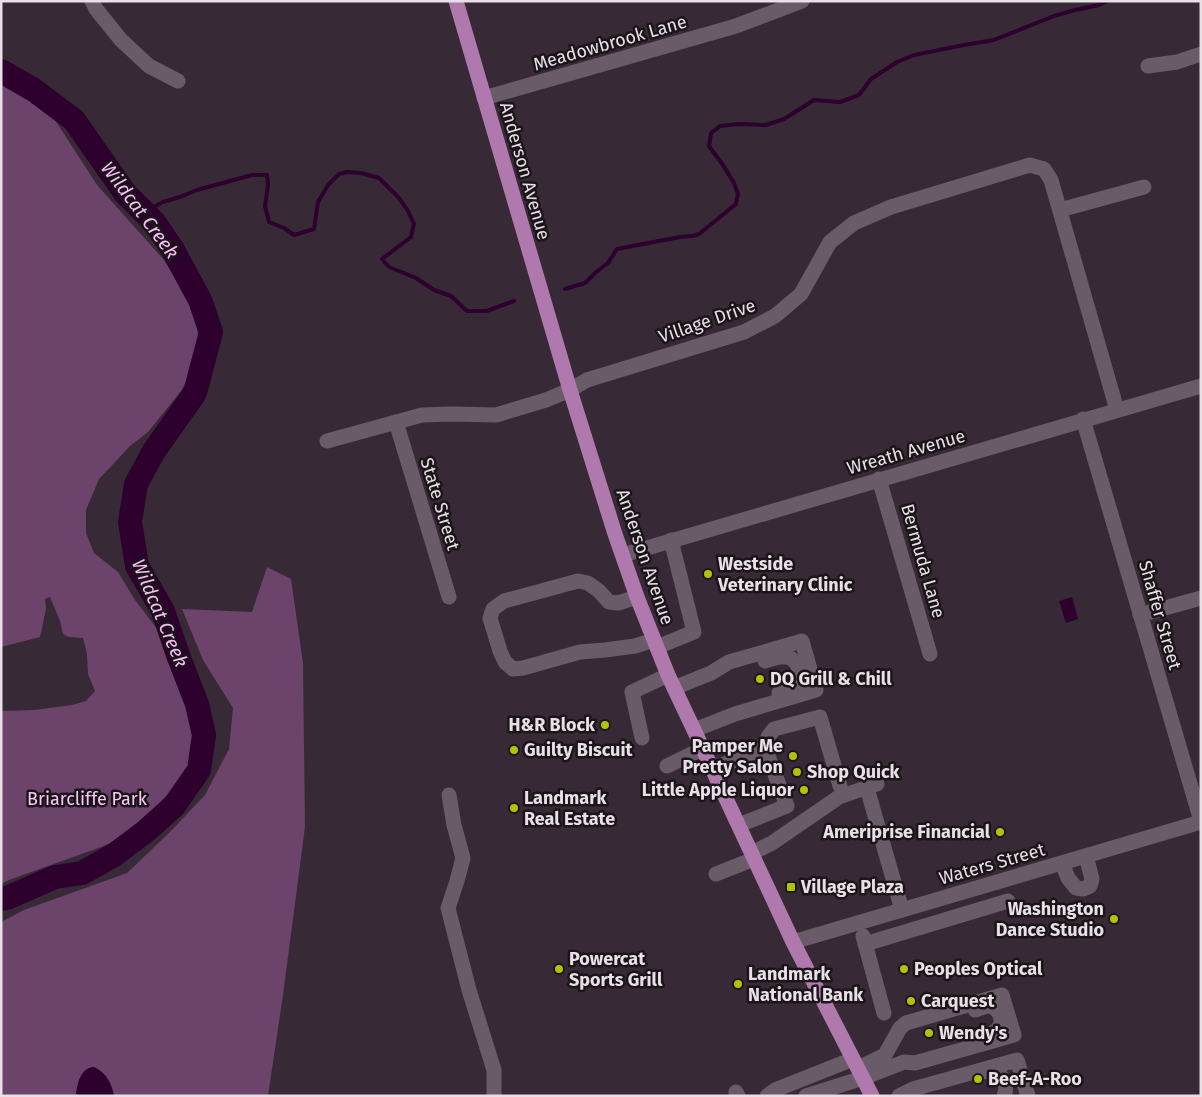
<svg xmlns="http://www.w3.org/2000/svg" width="1202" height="1097" viewBox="0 0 1202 1097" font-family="'Fira Sans',sans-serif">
<rect width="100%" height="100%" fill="#372a36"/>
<g fill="#6c436b">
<path d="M1 83H5L55 120 97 185 164 260 187 296 195 315 199 342 196 363 181 391 148 432 130 446 99 479 86 510V533L94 553 118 572 135 600 158 630 168 662 178 679H182L196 709 195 736 189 768 176 786 142 821 124 837 101 847 9 880 1 884V711L35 710 72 705 86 701 95 691 88 674 87 654 83 638 69 637 63 634 60 621 50 597 45 599 46 609 40 637 1 647Z"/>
<path d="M267 567 291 579 303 663 305 827 283 995 268 1096H114L113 1092 80 1078 77 1087 76 1096H1V922L24 910 127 873 169 833 205 795 229 749 233 708 203 660 182 609 252 612Z"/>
</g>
<g fill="#2d002e">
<path d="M1072 597 1078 619 1066 623 1059 601Z"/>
<path d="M94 1067C106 1072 112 1084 114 1096H76C77 1084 80 1068 94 1067Z"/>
</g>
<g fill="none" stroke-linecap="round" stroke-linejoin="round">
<g stroke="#2d002e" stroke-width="4">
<path d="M144 212 163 202 180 197 197 190 252 175H267L268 185 265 206 269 222 284 228 294 235 314 229 318 202 328 185 339 174 347 172 361 173 379 178 399 198 408 211 414 224 411 237 382 259 389 267 416 278 434 290 451 296 467 311H487L514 301"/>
<path d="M565 289 585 283 595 273 608 263 617 249C638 245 659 241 680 237 687 236 693 237 699 234L736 204 738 194 734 183 723 165 709 146 711 133 720 126 739 124 766 125 784 119 814 100 840 102 859 95 871 79 897 62 914 55 964 45 994 40 1054 16 1075 10 1099 5 1107 1"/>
</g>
<path stroke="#2d002e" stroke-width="24" d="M1 71 34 90 74 120 125 193 154 222 173 250 200 300 211 332 195 393 154 451 136 484 130 522 137 566 163 611 178 655 197 704 204 735 199 770 174 806 146 831 114 855 82 873 55 877 7 898 1 899"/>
<g stroke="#695b68" stroke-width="15">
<path d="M92 1 96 9 121 40 149 66 178 81"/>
<path d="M1148 66 1177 62 1201 54"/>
<path d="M484 98 736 26 802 1"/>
<path d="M1060 210 1144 187"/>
<path d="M1083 419 1201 821"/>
<path d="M396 422 449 597"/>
<path d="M327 441 422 415 452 414 496 415 546 400 570 390 587 380 744 332 775 316 801 294 830 242 854 223 891 207 1030 165 1044 169 1051 180 1117 410"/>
<path d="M879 479 930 654"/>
<path d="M623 555 1201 386"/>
<path d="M637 597 618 603 609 602 599 591 588 583 578 581 504 601 493 609 490 618 500 651 505 662 513 669 523 668 580 652 605 650 635 646 654 640"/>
<path d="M1140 615 1201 598"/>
<path d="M657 647 694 632 671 540"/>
<path d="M765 661C772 659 779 656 785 657 797 657 805 675 797 685 793 690 784 691 779 693"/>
<path d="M674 688 711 673 729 662 802 641 816 690 735 714 694 730"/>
<path d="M642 738 632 692 668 675"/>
<path d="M765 748 768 737 774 729 820 717 840 786"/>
<path d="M667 766 702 749"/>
<path d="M712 769 765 748 787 806 739 825"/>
<path d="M867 788 902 910"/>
<path d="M449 795 454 825 463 858 457 881 448 908 469 990 494 1070V1096"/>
<path d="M752 853 772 843 839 797 877 784"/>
<path d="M1062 863 1068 878 1076 888 1083 889 1090 886 1092 879 1086 856"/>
<path d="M716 874 754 859"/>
<path d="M863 936 884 1013"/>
<path d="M793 942 1201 822"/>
<path d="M865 944 1008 901"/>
<path d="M975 1010C978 1009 983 1007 987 1006 996 1005 1004 1017 1000 1026 996 1033 987 1036 979 1038"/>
<path d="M983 1072C999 1068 1010 1081 1004 1096"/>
<path d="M736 1092 738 1096"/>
<path d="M767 1096 775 1090 853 1059"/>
<path d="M806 1096 863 1078 904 1062 915 1063 1014 1035 1002 995 906 1023 900 1028 885 1055 858 1068"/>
<path d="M899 1096 913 1089 1017 1060 1028 1096"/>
</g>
<path stroke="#af79ae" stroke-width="15" d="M456 1 570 390 615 534 637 597 668 675 694 730 793 942 872 1096"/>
</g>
<g fill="#afc504" stroke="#1b151a" stroke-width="2">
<circle cx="708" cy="574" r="5"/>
<circle cx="760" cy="679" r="5"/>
<circle cx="605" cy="725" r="5"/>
<circle cx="514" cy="750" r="5"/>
<circle cx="793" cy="756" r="5"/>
<circle cx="797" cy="772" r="5"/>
<circle cx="804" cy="790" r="5"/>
<circle cx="514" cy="808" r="5"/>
<circle cx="1000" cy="832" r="5"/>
<rect x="786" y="882" width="10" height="10" rx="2.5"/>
<circle cx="1114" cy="919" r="5"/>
<circle cx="559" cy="969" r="5"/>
<circle cx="904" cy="969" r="5"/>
<circle cx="738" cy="984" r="5"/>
<circle cx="911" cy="1001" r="5"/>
<circle cx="929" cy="1033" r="5"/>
<circle cx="978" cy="1079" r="5"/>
</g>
<g text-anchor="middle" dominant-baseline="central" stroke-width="5" stroke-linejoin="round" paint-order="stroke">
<g font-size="18" fill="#e8dfe7" stroke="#1b151a">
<text transform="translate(610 43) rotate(-16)">Meadowbrook Lane</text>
<text transform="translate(525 171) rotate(74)">Anderson Avenue</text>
<text transform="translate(707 321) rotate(-19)">Village Drive</text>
<text transform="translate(906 452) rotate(-16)">Wreath Avenue</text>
<text transform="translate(440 504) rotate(73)">State Street</text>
<text transform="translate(645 557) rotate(71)">Anderson Avenue</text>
<text transform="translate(923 561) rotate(74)">Bermuda Lane</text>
<text transform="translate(1160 615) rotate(74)">Shaffer Street</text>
<text transform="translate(992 864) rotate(-16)">Waters Street</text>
</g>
<g font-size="18" font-weight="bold" fill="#e8dfe7" stroke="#1b151a" text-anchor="start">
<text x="718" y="564">Westside<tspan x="718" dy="21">Veterinary Clinic</tspan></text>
<text x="770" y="679">DQ Grill &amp; Chill</text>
<text x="595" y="725" text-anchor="end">H&amp;R Block</text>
<text x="783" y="746" text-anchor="end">Pamper Me<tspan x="783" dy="21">Pretty Salon</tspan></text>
<text x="524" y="750">Guilty Biscuit</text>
<text x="807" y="772">Shop Quick</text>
<text x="794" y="790" text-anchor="end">Little Apple Liquor</text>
<text x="524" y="798">Landmark<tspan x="524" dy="21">Real Estate</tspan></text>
<text x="990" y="832" text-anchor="end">Ameriprise Financial</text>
<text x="801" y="887">Village Plaza</text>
<text x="1104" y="909" text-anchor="end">Washington<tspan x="1104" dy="21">Dance Studio</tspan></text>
<text x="569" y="959">Powercat<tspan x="569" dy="21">Sports Grill</tspan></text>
<text x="914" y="969">Peoples Optical</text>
<text x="748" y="974">Landmark<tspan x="748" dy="21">National Bank</tspan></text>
<text x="921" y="1001">Carquest</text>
<text x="939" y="1033">Wendy's</text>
<text x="988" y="1079">Beef-A-Roo</text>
</g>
<g font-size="18" fill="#f7c7f5" stroke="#1b151a">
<text x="87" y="799">Briarcliffe Park</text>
</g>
<g font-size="19" font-style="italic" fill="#fbbdfa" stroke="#1b151a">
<text transform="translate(140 210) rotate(53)">Wildcat Creek</text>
<text transform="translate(160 613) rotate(67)">Wildcat Creek</text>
</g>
</g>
<rect width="1202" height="1097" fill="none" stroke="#e8dfe7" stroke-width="5"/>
</svg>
